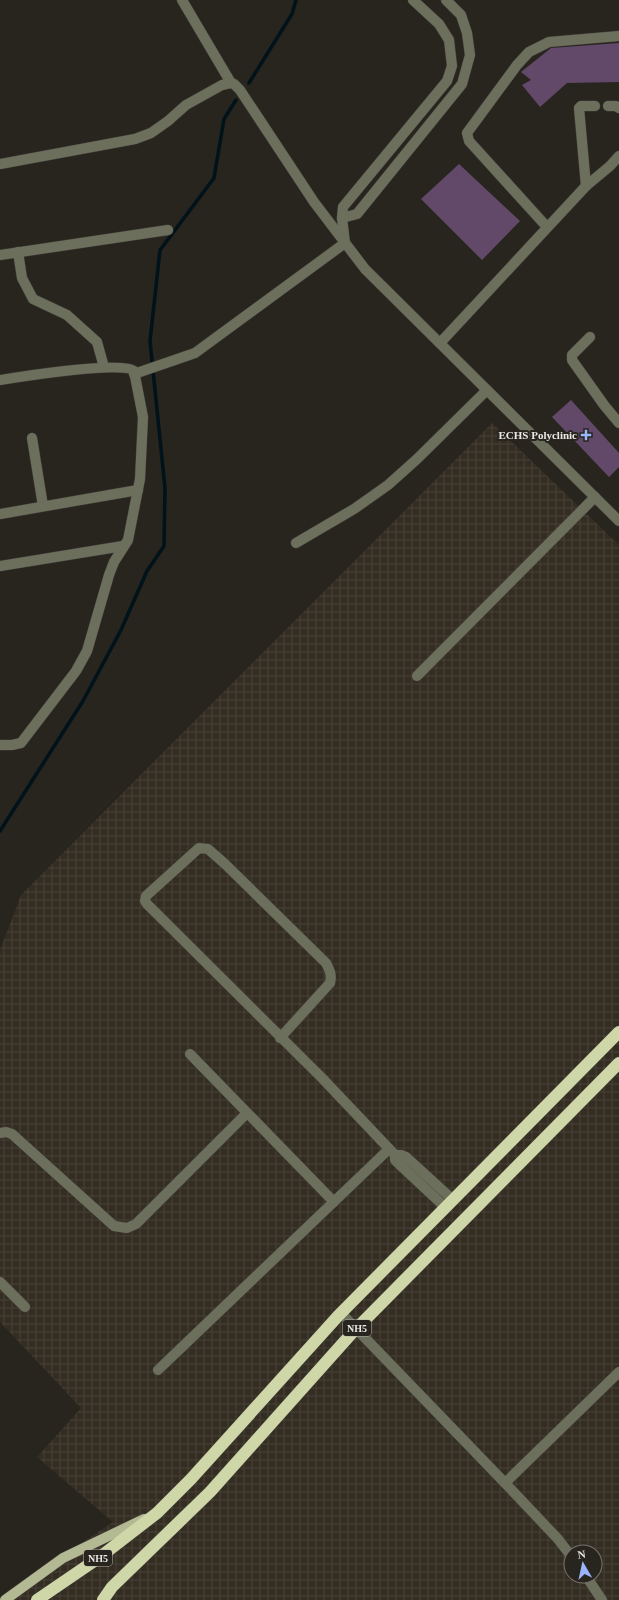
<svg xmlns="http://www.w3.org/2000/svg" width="619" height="1600" viewBox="0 0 619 1600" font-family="'Times New Roman',serif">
<defs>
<pattern id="industrial-grid" width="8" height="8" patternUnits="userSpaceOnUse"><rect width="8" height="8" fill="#342d22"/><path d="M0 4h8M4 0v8" fill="none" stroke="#484137"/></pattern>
</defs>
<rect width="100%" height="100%" fill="#28241e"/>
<path fill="url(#industrial-grid)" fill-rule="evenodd" d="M492 423 619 545V1600H0V1598L113 1522 37 1457 81 1408 0 1322V950L21 895ZM571 1552H595V1576H571Z"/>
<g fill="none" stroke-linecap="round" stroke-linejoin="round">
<g stroke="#00121a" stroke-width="3.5">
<path d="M249 83 292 14 296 0"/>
<path d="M0 831 83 701 121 630 147 571 164 546 165 488 150 341 160 250 214 178 224 119 236 100"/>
</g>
</g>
<g fill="#62496a">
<path d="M619 43V82L567 83 540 107 522 85 531 80 521 72 551 48Z"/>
<path d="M459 164 520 221 482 260 421 199Z"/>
<path d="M571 400 619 453V467L609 477 552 417Z"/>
</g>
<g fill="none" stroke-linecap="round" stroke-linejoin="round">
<defs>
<g id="minor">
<path d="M182 0 231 83"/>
<path d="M608 106H616L619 108"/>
<path d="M0 164 135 139 151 133 168 121 186 105 222 85 231 83 234 84 240 90 314 202 365 269 619 521"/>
<path d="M586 186 610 166 619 156"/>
<path d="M342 218 357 214 462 84 470 55 467 33 461 15 446 0"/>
<path d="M547 227 469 141 467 133 517 65 529 52 549 42 619 36"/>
<path d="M18 252 22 278 33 299 67 315 97 342 104 367"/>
<path d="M0 255 168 230"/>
<path d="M590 337 572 355V360L604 405 619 423"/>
<path d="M440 343 586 186 579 108 581 106H595"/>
<path d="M134 374 195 353 345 243 342 218 343 207 447 81 452 66 449 40 439 24 413 0"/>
<path d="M0 380C19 377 125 360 134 371L143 417 140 479 128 540 114 562 109 575 87 651 76 671 21 743 12 745H0"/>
<path d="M32 438 43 506"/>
<path d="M0 514 138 490"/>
<path d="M296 543 354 509 388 485 417 459 487 390"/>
<path d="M0 566 123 546"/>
<path d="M417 676 595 497"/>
<path d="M280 1038 330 983C332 975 330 971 326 963L224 863 208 849 199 848 146 896 145 901 147 904 322 1078 395 1155V1160L399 1164 445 1207"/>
<path d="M190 1054 334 1202"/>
<path d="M0 1133 6 1132 12 1134 114 1226 127 1228 136 1224 247 1113"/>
<path d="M395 1155H401L406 1157 453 1200"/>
<path d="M0 1282 25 1307"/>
<path d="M341 1313 505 1483 558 1539 571 1556"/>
<path d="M158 1370 389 1149"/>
<path d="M505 1483 619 1372"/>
<path d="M586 1576 602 1600"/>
</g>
<path id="major" d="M5 1600 63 1558 144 1519"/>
<g id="highway">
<path d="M37 1600 100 1557 157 1513 191 1479 338 1316 619 1032"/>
<path d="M103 1600 112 1587 210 1492 352 1333 619 1063"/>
</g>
</defs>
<use href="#minor" stroke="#433f3a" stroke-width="11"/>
<use href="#major" stroke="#433f3a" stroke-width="11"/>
<use href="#highway" stroke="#433f3a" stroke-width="13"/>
<use href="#minor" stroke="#6b6f5c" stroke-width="10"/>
<use href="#major" stroke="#b3b993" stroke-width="10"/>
<use href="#highway" stroke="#cfd7a8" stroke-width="12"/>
</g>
<path fill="#99b5fd" stroke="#28241e" stroke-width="1.5" d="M584 429h4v4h4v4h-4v4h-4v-4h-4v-4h4z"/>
<g text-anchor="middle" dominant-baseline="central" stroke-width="4" stroke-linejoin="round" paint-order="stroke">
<g fill="#28241e" stroke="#b0ada9" stroke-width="1">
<rect x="343" y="1320" width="28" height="16" rx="3"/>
<rect x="84" y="1550" width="28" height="16" rx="3"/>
</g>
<g font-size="10" font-weight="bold" fill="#ebe8e4">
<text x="357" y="1328">NH5</text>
<text x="98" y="1558">NH5</text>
</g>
<g font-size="11" font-weight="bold" fill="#ebe8e4" stroke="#28241e" text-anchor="end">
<text x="577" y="435">ECHS Polyclinic</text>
</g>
</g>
<g transform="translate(583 1564) rotate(351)"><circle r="19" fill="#28241e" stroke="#76726d"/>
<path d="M0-3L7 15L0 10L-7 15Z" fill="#99b5fd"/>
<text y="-6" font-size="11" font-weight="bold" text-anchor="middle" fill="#ebe8e4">N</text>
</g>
</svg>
